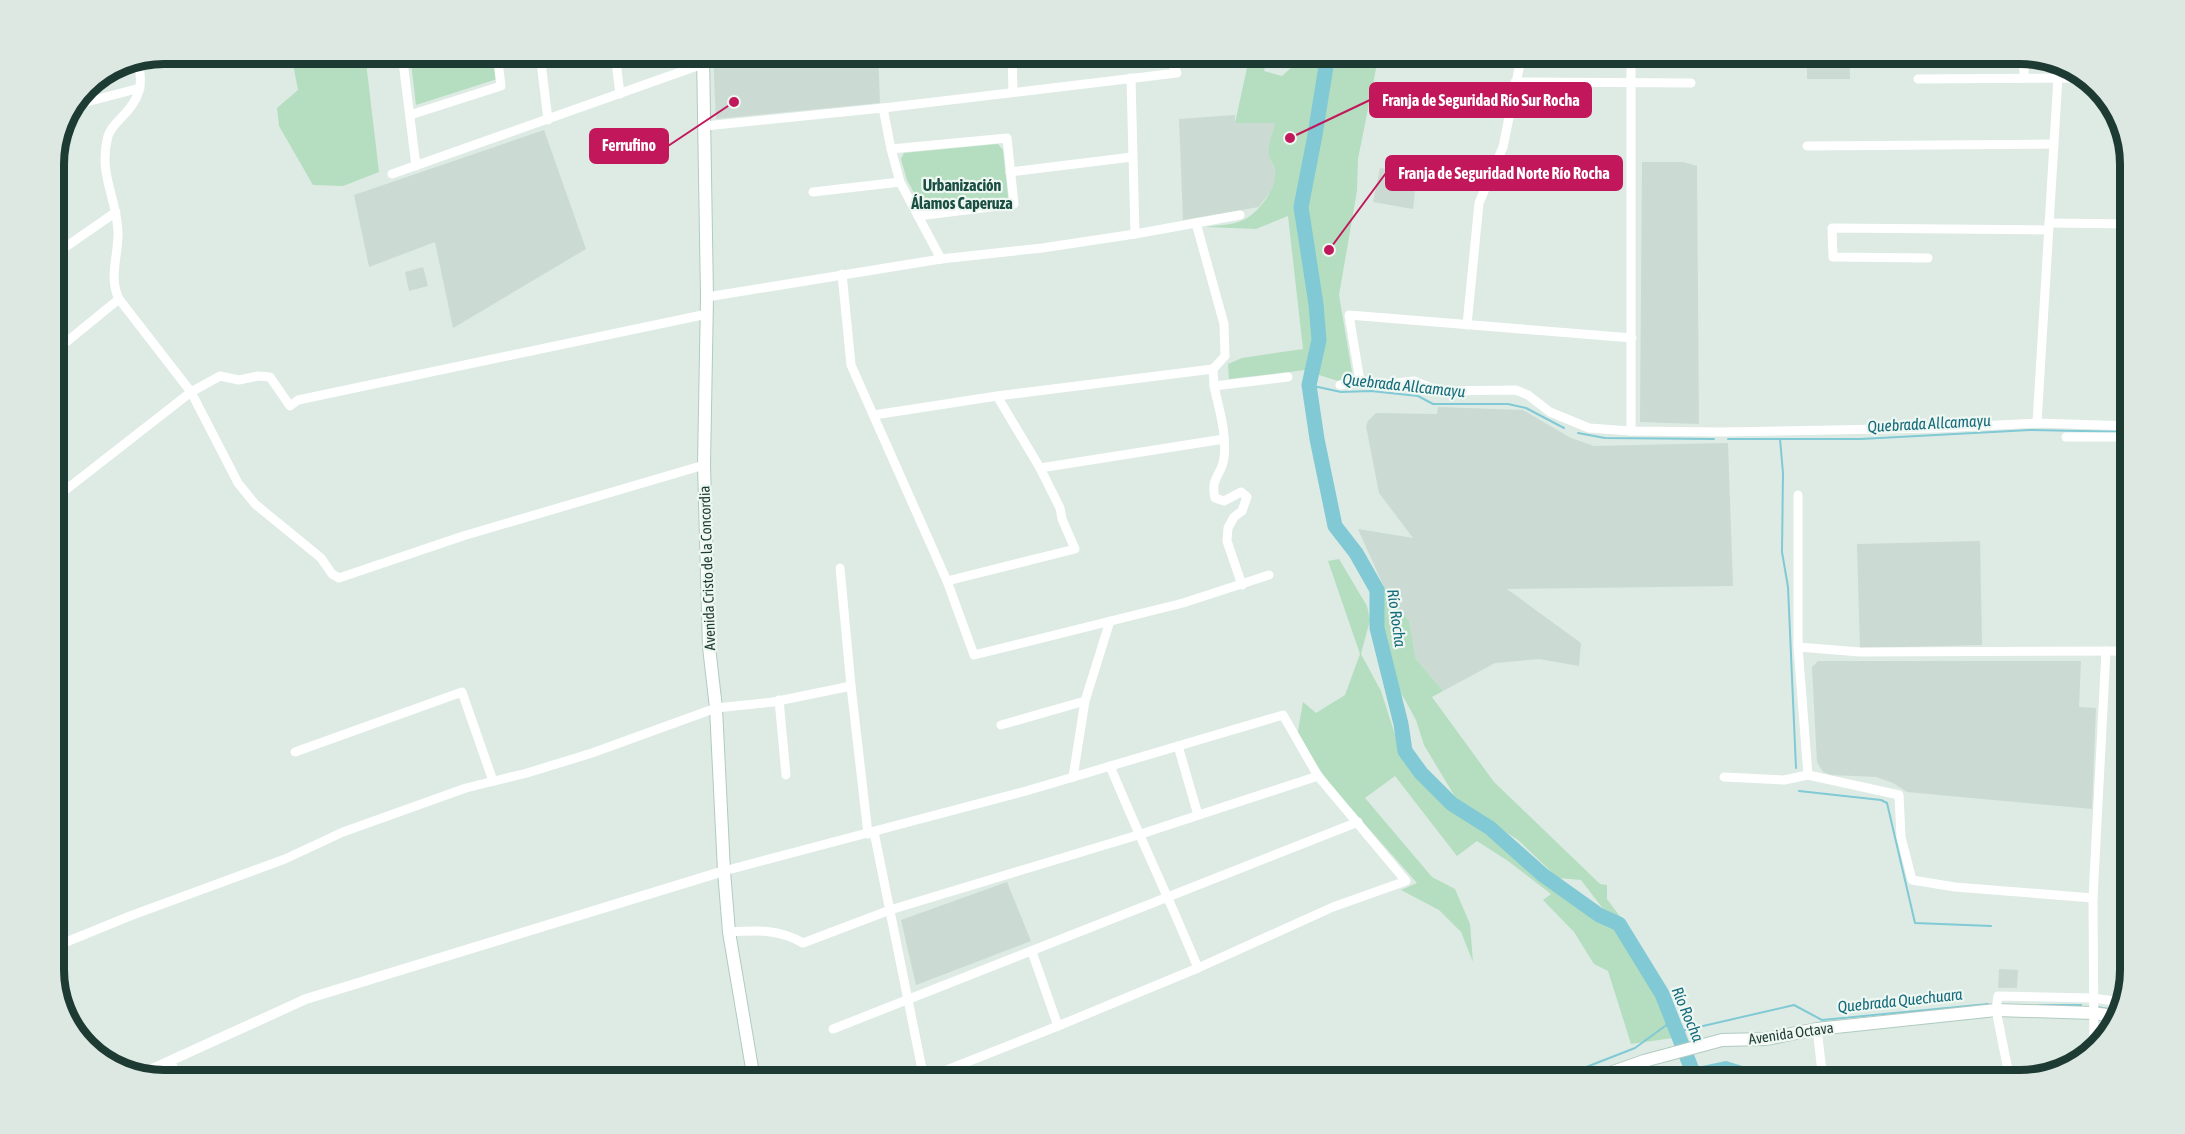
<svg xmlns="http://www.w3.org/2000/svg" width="2185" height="1134" viewBox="0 0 2185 1134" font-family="'Asap Condensed',sans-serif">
<rect width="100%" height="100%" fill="#ddebe4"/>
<g fill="#cbdad3">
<path d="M713 54H878L880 103 716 119Z"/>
<path d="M1807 54H1849L1850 79H1807Z"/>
<path d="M1235 115V123H1275L1269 146V155L1275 171V180L1271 191 1259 207 1183 220 1179 119Z"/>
<path d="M544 130 586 249 453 328 435 242 369 267 354 195Z"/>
<path d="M1642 162H1683L1697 166 1699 424 1640 422Z"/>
<path d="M1380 168 1417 173 1413 209 1373 202Z"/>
<path d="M423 267 428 286 409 291 405 272Z"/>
<path d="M1438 407 1523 410 1571 438 1594 446 1728 443 1733 586 1507 589 1581 643 1579 666 1539 659 1495 663 1443 691 1416 659 1409 621 1383 585 1358 529 1413 538 1379 493 1366 426 1368 421 1376 413 1437 414Z"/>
<path d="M1980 541 1982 645 1860 648 1857 544Z"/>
<path d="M1818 661H2081L2079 707 2096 708 2092 809 1907 792 1893 783 1876 777 1831 775 1823 772 1817 762 1812 667Z"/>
<path d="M1007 882 1031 941 916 985 901 920Z"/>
<path d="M1999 969 2018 970 2017 988H1998Z"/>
</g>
<g fill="#b4debf">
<path d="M291 54H365L379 172 343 186 313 185 279 126 277 108 298 90Z"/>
<path d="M410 54H494L497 79 416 105Z"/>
<path d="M1250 54H1269L1264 71 1282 76 1306 54H1322L1296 208 1312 320 1313 341 1305 370 1229 379 1228 364 1242 358 1303 349 1288 216 1256 229 1206 227C1218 225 1237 225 1247 218 1260 210 1277 188 1275 172 1275 166 1270 161 1269 155 1267 145 1273 133 1275 123H1235Z"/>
<path d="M1333 54H1379L1358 159 1357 191 1339 295 1353 378 1338 381 1316 374 1323 337 1305 205Z"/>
<path d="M998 144 1003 150 1008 197 1003 202 923 209 907 180 901 159 904 153Z"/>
<path d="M1339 559 1367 606 1370 620 1361 654 1381 691 1400 750 1415 776 1448 808 1486 834 1558 894 1599 921 1617 930 1657 998 1673 1038 1631 1044 1608 971 1594 964 1574 932 1543 900 1551 894 1508 861 1477 841 1457 856 1395 776 1365 798 1432 877 1455 889 1470 924 1473 962 1461 932 1439 910 1401 890 1417 883 1332 787 1297 737 1303 702 1316 713 1345 695 1360 654 1328 561Z"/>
<path d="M1383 585 1409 621 1416 659 1443 691 1432 697 1494 782 1600 884 1607 885V899L1621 918 1604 910 1581 880 1558 878 1518 840 1457 800 1424 745 1416 720 1400 691 1384 630Z"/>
</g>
<path fill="#80c9d5" d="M1726 1061 1749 1068 1762 1080H1683L1678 1071Z"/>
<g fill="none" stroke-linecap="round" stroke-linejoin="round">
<g stroke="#80c9d5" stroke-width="2">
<path d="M1309 385 1341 392 1371 391 1418 396 1433 404H1508L1526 408 1564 428"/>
<path d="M1578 433 1605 438 1714 439"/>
<path d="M1728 439H1861L2030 430 2131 432"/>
<path d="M1780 439 1783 473 1782 552 1788 587 1796 768"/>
<path d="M1799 791 1881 800 1887 803 1915 923 1991 926"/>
<path d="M2039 1005H2081"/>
<path d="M2097 1007 2121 1011"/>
<path d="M1677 1032 1794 1005 1822 1020 1988 1004"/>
<path d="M1571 1073 1635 1048 1672 1021"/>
</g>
<path stroke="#80c9d5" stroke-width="15" d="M1328 54 1315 135 1301 207 1316 304 1319 340 1309 385 1317 439 1335 526 1356 553 1377 590V628L1401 724 1405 751 1421 773 1452 804 1490 828 1543 875 1599 915 1619 924 1662 994 1696 1080"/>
<defs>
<g id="secondary">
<path d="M703 54 707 297 704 465 709 647 716 708 724 871 729 932 754 1080"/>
<path d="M1590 1080 1644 1061 1722 1040 1766 1039 1817 1029 1996 1010 2093 1013 2120 1017"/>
</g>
</defs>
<use href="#secondary" stroke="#b0cbc1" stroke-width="14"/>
<g stroke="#fff" stroke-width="9">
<path d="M402 54 416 166"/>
<path d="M540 54 548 120"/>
<path d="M615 54 620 94"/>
<path d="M1012 54 1013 92"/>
<path d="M1631 54V431"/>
<path d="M137 60C145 85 139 100 121 118 116 123 110 129 108 136 98 174 116 195 118 231 119 254 108 277 119 299L191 392 238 483 255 504 321 558 332 574 339 578 463 536 704 465"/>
<path d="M1131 78 1135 234"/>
<path d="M2024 78V55"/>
<path d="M1918 79 2083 78"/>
<path d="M1515 82 1691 83"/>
<path d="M79 104 140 88"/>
<path d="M883 108 891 149 900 182 941 259"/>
<path d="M410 115 501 86 497 54"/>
<path d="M705 126 883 108 1177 73 1167 54"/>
<path d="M1807 146 2054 144"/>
<path d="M891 149 1007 138 1014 204 918 216"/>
<path d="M1010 172 1132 157"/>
<path d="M392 174 703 64"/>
<path d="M813 192 900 182"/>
<path d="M1196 223 1224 324 1225 356 1213 369"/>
<path d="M2049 223 2131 224"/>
<path d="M54 255 116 212"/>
<path d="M1928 258 1833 257 1832 228 2048 230"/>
<path d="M842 274 851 365 947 581 974 655 1183 603 1269 575"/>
<path d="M707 297 941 259 1042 248 1135 234 1240 215"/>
<path d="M1467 325 1479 203 1503 147 1522 54"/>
<path d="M54 352 119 299"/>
<path d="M1360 381 1349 315 1632 338"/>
<path d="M1340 385 1360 381 1387 384 1414 381 1439 391 1516 390 1528 395 1550 412 1589 428 1631 431 1721 432 1937 428 2037 423 2131 426"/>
<path d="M1214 386C1219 409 1227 434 1224 458 1222 475 1210 477 1215 498L1224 501 1241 492 1247 497 1242 511 1234 517 1228 528 1227 541 1242 585"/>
<path d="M874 415 997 396 1213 369 1214 386 1288 377"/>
<path d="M2037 423 2058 77"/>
<path d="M2066 437H2131"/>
<path d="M1040 468 1224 439"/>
<path d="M1798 495V647L1808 775"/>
<path d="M54 499 191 392 220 376 239 380 258 376 270 377 290 406 298 400 707 314"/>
<path d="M840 568 851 686 868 834"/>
<path d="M947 581 1075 549 1062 519 1060 508 1040 468 997 396"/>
<path d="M1798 647 1860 652 2131 651"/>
<path d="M779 700 786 775"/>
<path d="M1001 725 1085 701"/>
<path d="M1178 746 1198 815"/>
<path d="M295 752 462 692 493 781"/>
<path d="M1110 766C1138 834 1170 900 1198 968"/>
<path d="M1073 777 1085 701 1110 621"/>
<path d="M1724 777 1784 780 1808 775 1899 795 1901 837 1912 880 1955 887 2093 898"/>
<path d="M724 871 1026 791 1283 715 1318 776 1406 881 1333 907 1198 968 1058 1026 924 1079 874 832"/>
<path d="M729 932C756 930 779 929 803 943L890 910 1138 835 1318 776"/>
<path d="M54 947 130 916 285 859 343 832 466 788 527 773 592 753 716 708 773 702 851 686"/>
<path d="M1032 952 1058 1026"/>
<path d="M833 1029 1358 822"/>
<path d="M1817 1029 1823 1080"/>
<path d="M2094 1048 2093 898 2106 651"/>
<path d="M170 1061 180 1080"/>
<path d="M2010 1080 1996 1010 1998 996 2092 998 2123 1002"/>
</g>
<path stroke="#fff" stroke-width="10" d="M141 1074 306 999 724 871"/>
<use href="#secondary" stroke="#fff" stroke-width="12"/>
</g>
<g text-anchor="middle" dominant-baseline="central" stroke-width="4.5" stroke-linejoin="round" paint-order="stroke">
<g font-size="15" fill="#1e3b33" stroke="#eef7f2">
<text transform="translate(707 568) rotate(-92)">Avenida Cristo de la Concordia</text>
<text transform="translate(1791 1033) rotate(-8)">Avenida Octava</text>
</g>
<g font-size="16" font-weight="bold" fill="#194e40" stroke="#eef7f2">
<text x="962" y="185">Urbanización<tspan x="962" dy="18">Álamos Caperuza</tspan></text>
</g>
<g font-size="16" font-style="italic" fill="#146b7b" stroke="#eef7f2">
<text transform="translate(1404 385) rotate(6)">Quebrada Allcamayu</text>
<text transform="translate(1929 423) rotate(-3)">Quebrada Allcamayu</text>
<text transform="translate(1397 618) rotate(82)">Río Rocha</text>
<text transform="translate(1900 1000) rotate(-6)">Quebrada Quechuara</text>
<text transform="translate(1688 1014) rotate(67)">Río Rocha</text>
</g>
</g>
<path d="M0 0H2185V1134H0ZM164 64H2020A100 100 0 0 1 2120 164V970A100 100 0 0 1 2020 1070H164A100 100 0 0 1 64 970V164A100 100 0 0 1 164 64Z" fill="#dde8e3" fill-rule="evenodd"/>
<path fill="none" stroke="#1e3b33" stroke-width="8" d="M164 64H2020A100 100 0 0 1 2120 164V970A100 100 0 0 1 2020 1070H164A100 100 0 0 1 64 970V164A100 100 0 0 1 164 64Z"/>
<path fill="none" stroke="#c2185b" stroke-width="2" d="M1290 138L1370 100M734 102L668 146M1329 250L1386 173"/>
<g fill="#c2185b" stroke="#eef7f2" stroke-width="2">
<circle cx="1290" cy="138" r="6"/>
<circle cx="734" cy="102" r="6"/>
<circle cx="1329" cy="250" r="6"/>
</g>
<g fill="#c2185b" stroke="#c2185b" stroke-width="2">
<rect x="1370" y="83" width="221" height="34" rx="6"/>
<rect x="590" y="129" width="78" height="34" rx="6"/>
<rect x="1386" y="156" width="236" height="34" rx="6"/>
</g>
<g font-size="16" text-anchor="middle" font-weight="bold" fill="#fff">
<text x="1481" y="106">Franja de Seguridad Río Sur Rocha</text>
<text x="629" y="151">Ferrufino</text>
<text x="1504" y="179">Franja de Seguridad Norte Río Rocha</text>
</g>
</svg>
